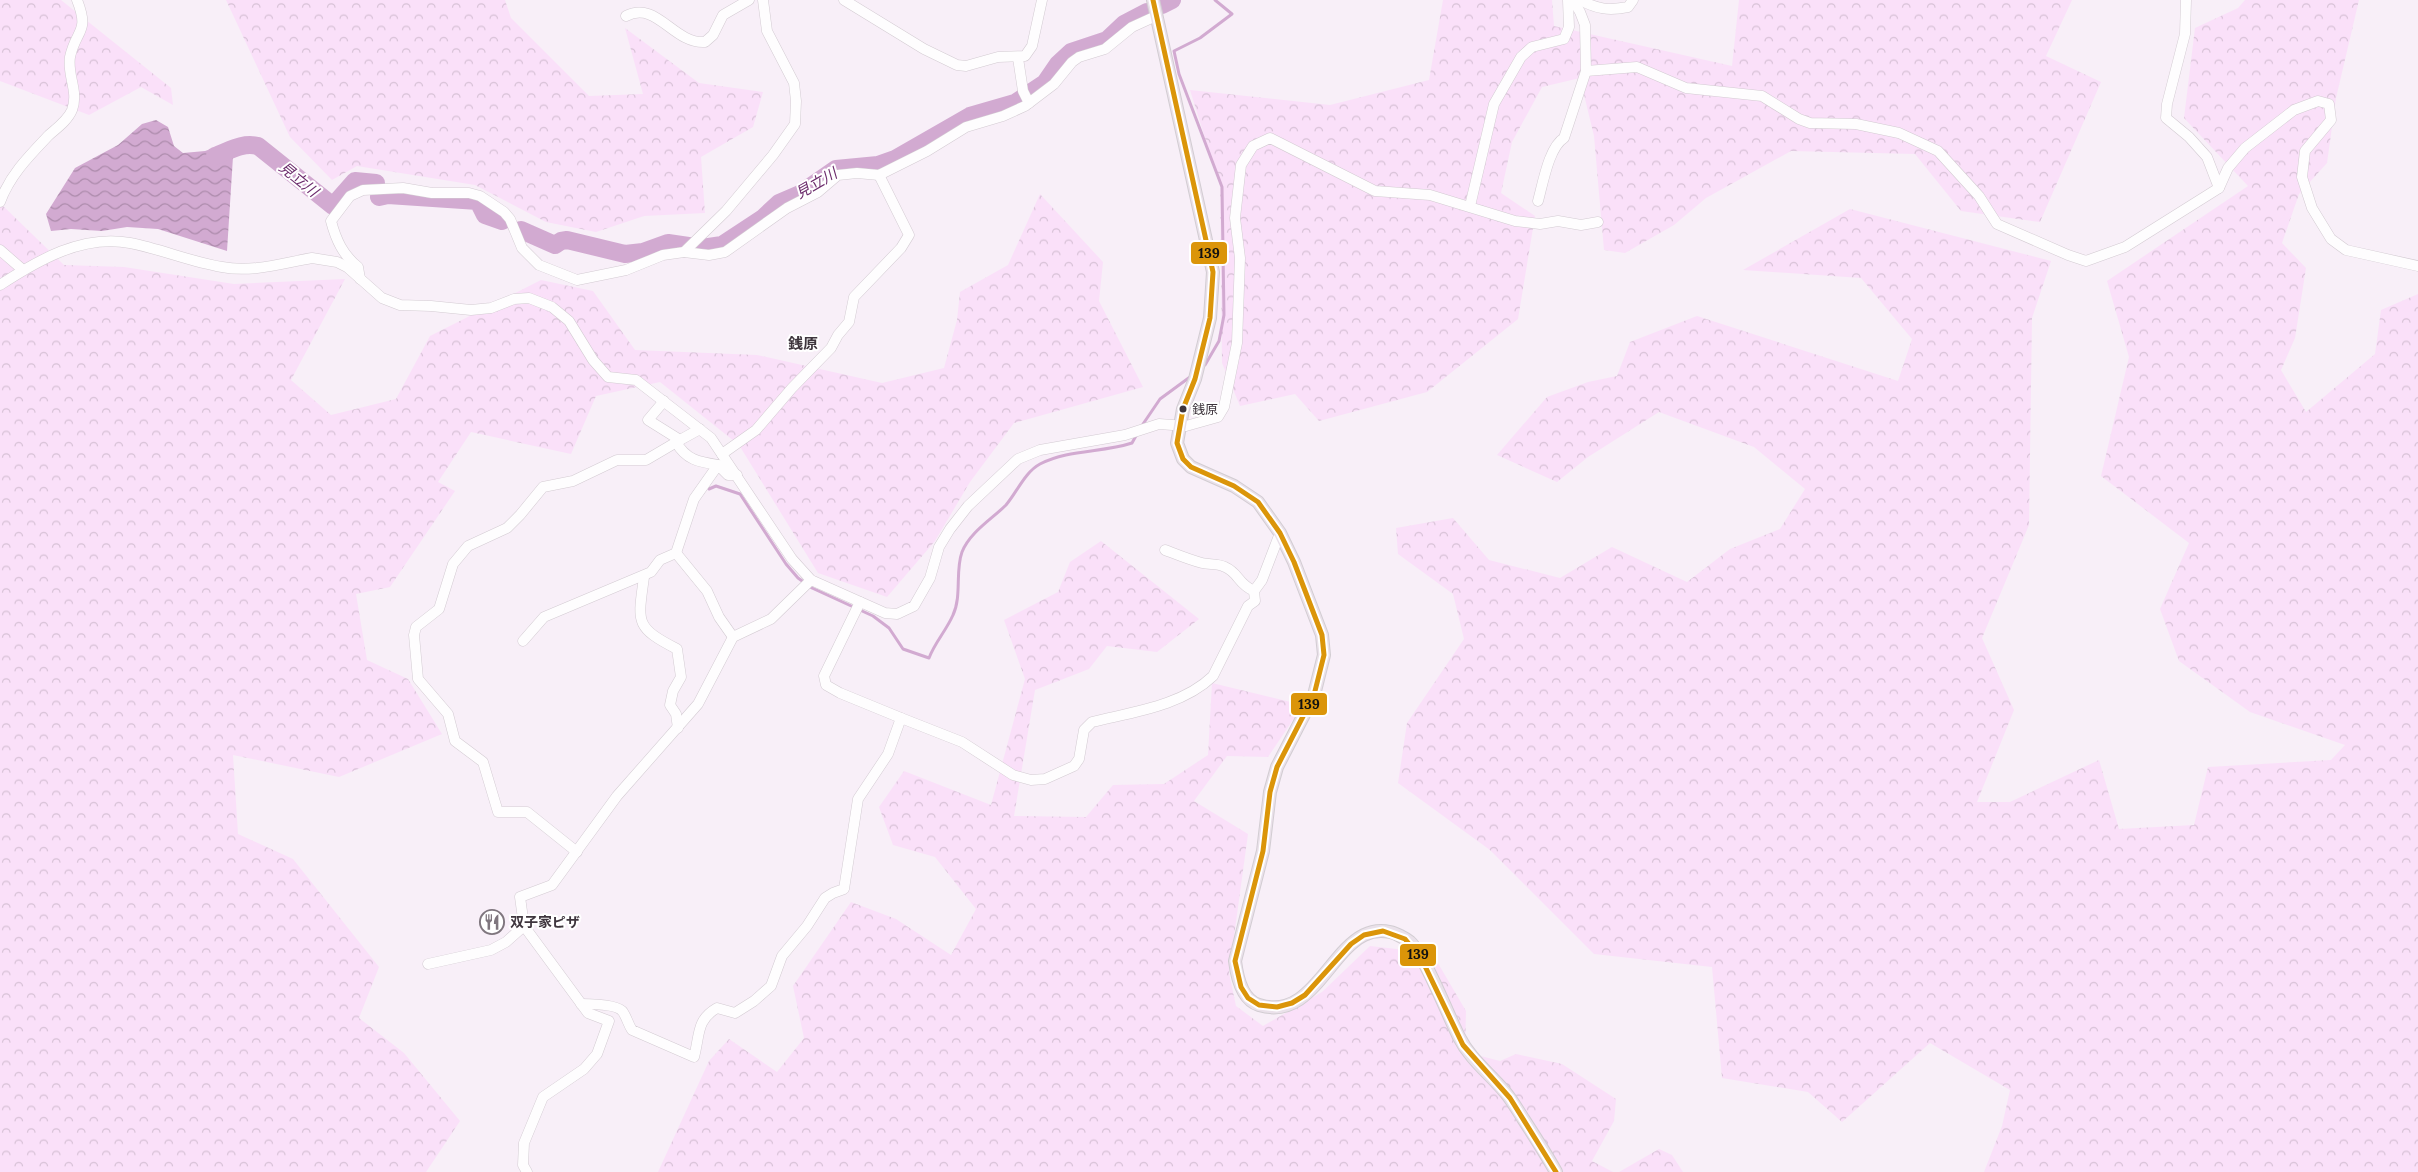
<svg xmlns="http://www.w3.org/2000/svg" width="2418" height="1172" viewBox="0 0 2418 1172" font-family="Lora,'Noto Sans JP',serif">
<defs>
<pattern id="forest-crowns" width="20" height="18" patternUnits="userSpaceOnUse" patternTransform="scale(1.25)"><rect width="20" height="18" fill="#fae0f9"/><path d="M2 6a3 3 0 1 1 6 0M12 15a3 3 0 1 1 6 0" fill="none" stroke="#d7c1d6"/></pattern>
<pattern id="water-waves" width="16" height="10" patternUnits="userSpaceOnUse" patternTransform="scale(1.25)"><rect width="16" height="10" fill="#d2aad1"/><path d="M0 5q4-4 8 0t8 0" fill="none" stroke="#ac8bab"/></pattern>
</defs>
<rect width="100%" height="100%" fill="#f8eff8"/>
<g fill="url(#forest-crowns)">
<path d="M0 0H61L171 88 173 105 141 87 89 115 0 81Z"/>
<path d="M226 0H505L511 18 589 96 643 94 625 28 699 83 763 92 753 127 701 157 705 213 644 216 596 232 546 222 475 185 357 166 332 180 290 137Z"/>
<path d="M1443 0H1552L1554 26 1732 66 1739 0H2072L2046 56 2101 82 2040 222 1961 211 1915 154 1791 151 1706 198 1674 225 1625 253 1604 250 1594 136 1580 78 1542 87 1512 142 1501 193 1535 216 1518 319 1427 392 1319 421 1295 394 1240 406 1222 363 1220 186 1190 90 1330 105 1429 80Z"/>
<path d="M2245 0H2359L2336 98 2327 163 2299 194 2282 243 2306 268 2295 338 2281 370 2306 412 2375 354 2381 310 2418 294V1172H1984L2002 1126 2010 1090 1930 1043 1842 1122 1808 1092 1722 1078 1712 967 1594 954 1490 850 1398 783 1407 723 1464 639 1453 594 1398 554 1396 528 1453 518 1489 560 1560 578 1612 547 1687 582 1730 549 1780 529 1805 489 1754 447 1659 412 1588 457 1557 482 1497 455 1547 397 1588 382 1617 376 1630 342 1697 316 1898 381 1912 339 1861 278 1743 270 1850 209 2051 261 2032 318 2029 525 1982 638 2014 710 1977 802H2010L2099 760 2119 829 2194 825 2208 767 2331 760 2345 745 2250 712 2179 661 2160 609 2189 543 2101 476 2129 357 2107 281 2248 186 2184 118 2195 28 2238 8Z"/>
<path d="M1040 194 1103 262 1099 301 1143 387 1014 423 970 482 935 541 887 597 818 573 739 445 660 382 596 396 571 454 471 432 438 482 455 491 390 587 356 594 367 660 408 679 442 734 339 777 233 755 238 834 293 859 379 967 359 1018 404 1053 460 1121 426 1172H0V203L64 265 124 267 234 284 345 279 291 380 331 415 396 399 430 336 541 280 593 291 635 350 757 355 882 383 944 368 957 320 960 292 1008 265Z"/>
<path d="M1101 541 1199 619 1157 652 1107 646 1089 669 1035 690 1014 816 1086 817 1113 785 1164 784 1208 755 1212 683 1303 705 1268 757 1227 756 1194 801 1248 834 1229 973 1236 1006 1263 1026 1322 992 1370 946 1432 953 1466 1011 1465 1052 1500 1061 1516 1054 1562 1064 1616 1099 1614 1121 1592 1161 1613 1172H658L709 1061 729 1039 777 1072 804 1038 793 986 851 902 896 919 951 955 976 909 935 857 893 845 879 807 904 771 991 805 1025 679 1004 620 1058 592 1070 562Z"/>
<path d="M1659 1149 1672 1155 1683 1172H1619Z"/>
</g>
<path fill="url(#water-waves)" d="M156 120 168 127 174 146 183 153 205 151 234 141 227 251 158 229 127 227 102 231 71 229 51 231 46 214 75 168 118 145 142 124Z"/>
<g fill="none" stroke-linecap="round" stroke-linejoin="round">
<g stroke="#d2aad1" stroke-width="3">
<path d="M1205 365 1219 341 1224 315 1222 187 1179 74 1174 51 1200 38 1232 14 1215 0"/>
<path d="M1141 427 1160 399 1190 377"/>
<path d="M709 489 716 486 740 494 786 564 798 578 812 588 873 616 889 628 903 649 929 658C935 642 946 631 953 615 962 596 955 571 962 552 970 532 992 519 1006 505 1017 492 1025 472 1040 464 1069 449 1102 453 1132 443L1137 434"/>
</g>
<g stroke="#d2aad1" stroke-width="18">
<path d="M1162 5 1172 0"/>
<path d="M215 156C229 151 242 142 258 146L333 206 355 181 376 183"/>
<path d="M379 197 388 195 478 201 485 215 502 221"/>
<path d="M521 230 555 245 561 241 567 240 625 254 643 252 668 243 702 248 722 245 763 218 779 203 800 194 836 169 878 165 895 159 970 116 1015 103 1045 83 1058 64 1071 52 1107 40 1124 24 1147 12"/>
</g>
<defs>
<g id="minor">
<path d="M844 0 924 49 957 65 966 66 998 57 1025 56 1032 46 1042 0"/>
<path d="M1580 0C1597 9 1609 11 1628 7L1633 0"/>
<path d="M2186 0 2185 34 2167 104 2166 118 2189 137 2207 157 2219 188"/>
<path d="M626 16C657 0 673 44 705 42L713 35 723 15 749 0"/>
<path d="M1018 58 1023 91 1029 103"/>
<path d="M1586 71 1637 67 1686 88 1762 96 1799 119 1810 123 1856 124 1899 133 1938 151 1979 196 1997 224 2068 255 2086 261 2125 247 2219 188 2228 168 2245 148 2294 110 2318 101 2329 104 2331 120 2305 151 2302 177 2312 208 2331 239 2346 250 2418 266"/>
<path d="M1538 201C1543 183 1549 147 1564 138L1586 71 1585 25 1580 12 1573 0"/>
<path d="M0 202C10 175 29 156 49 135 57 128 68 120 72 110 79 91 67 76 70 57 76 29 90 33 77 0"/>
<path d="M1470 206 1494 104 1521 57 1532 47 1564 39 1569 27 1568 0"/>
<path d="M0 250 23 270"/>
<path d="M684 252 709 255 725 252 787 208 818 192 838 175 857 173 879 175 927 151 966 127 1003 116 1025 106 1054 84 1072 62 1079 57 1105 49 1132 27 1156 16"/>
<path d="M360 279 358 267C343 255 336 240 331 221L350 196 363 190 403 188 432 193H469L480 196 504 212 510 219 522 248 539 265 577 280 626 270 663 255 684 252 726 211 773 155 795 124 796 101 794 83 767 31 763 0"/>
<path d="M0 285C38 260 83 234 130 243 161 249 191 262 222 267 252 273 283 263 312 258L337 262 347 267 382 298 400 305 431 306 471 310 491 308 514 299 529 298 552 307 569 321 593 360 608 377 636 380 711 438 792 559 811 580 885 613 897 614 914 606 930 578 939 547 950 529 968 506 1018 459 1040 450 1125 435 1159 424 1186 426 1218 417 1224 407 1237 343 1240 258 1235 218 1241 165 1253 146 1270 138 1375 191 1430 195 1515 221 1540 224 1558 221 1581 225 1598 222"/>
<path d="M680 440 700 429"/>
<path d="M676 442C686 460 699 462 718 465"/>
<path d="M722 454 756 430 792 388 831 348 838 335 849 322 854 297 901 248 909 235 879 175"/>
<path d="M1165 550C1178 555 1190 560 1202 563 1210 565 1217 563 1225 567 1239 573 1237 583 1254 591"/>
<path d="M676 553 707 591 719 617 733 637"/>
<path d="M644 577C638 622 634 627 677 649L681 677 673 691 670 705 676 714 678 728"/>
<path d="M523 641 544 617 651 572 660 560 676 553 694 499 718 465 728 475H737"/>
<path d="M901 718 962 742 1013 775 1031 780 1045 779 1074 766 1079 759 1084 730 1092 722C1132 712 1182 706 1213 676L1248 606 1255 601 1254 591 1262 580 1280 533"/>
<path d="M577 852 527 812H498L483 762 455 741 448 714 418 679 414 635 416 627 439 609 453 564 468 546 507 528 520 515 543 487 573 481 617 460H646L680 440 648 420 664 401"/>
<path d="M428 964 491 950 506 942 524 926"/>
<path d="M581 1004C590 1004 618 1004 623 1012 627 1018 628 1024 632 1030L694 1057C700 1035 696 1020 717 1008L735 1013 754 1001 771 986 782 956 807 926 825 898 833 893 844 889 858 799 888 754 901 718 840 693 826 685 824 676 860 602"/>
<path d="M527 1172 523 1165 524 1143 543 1097 584 1069 597 1054 609 1021 588 1013 524 926 520 897 552 885 617 796 698 704 733 637 771 619 811 580"/>
</g>
<path id="major" d="M1153 0 1213 272 1210 318 1195 379 1183 409 1177 443 1183 459 1191 467 1234 486 1258 502 1280 533 1294 562 1322 635 1324 655 1314 695 1277 767 1270 792 1263 851 1235 961C1237 977 1242 1000 1259 1005 1310 1021 1328 953 1364 935 1372 931 1381 930 1390 932 1395 933 1405 938 1410 942 1425 956 1448 1015 1459 1037 1470 1059 1489 1073 1505 1092 1512 1100 1518 1111 1524 1120 1535 1137 1546 1154 1556 1172"/>
</defs>
<use href="#minor" stroke="#d3cbd2" stroke-width="11"/>
<use href="#major" stroke="#d2cdd2" stroke-width="14"/>
<use href="#minor" stroke="#fefdfe" stroke-width="10"/>
<use href="#major" stroke="#eae1ea" stroke-width="12"/>
<defs>
<path id="bus-1" d="M1153 0 1213 272 1210 318 1195 379 1183 409 1177 443 1183 459 1191 467 1234 486 1258 502 1280 533 1294 562 1322 635 1324 655 1314 695 1277 767 1270 792 1263 851 1235 961 1241 987 1248 998 1259 1005 1277 1007 1292 1003 1305 995 1351 944 1364 935 1383 931 1405 939 1422 960 1463 1045 1510 1098 1556 1172"/>
</defs>
<use href="#bus-1" stroke="#fff" stroke-width="9"/>
<use href="#bus-1" stroke="#db9509" stroke-width="5"/>
</g>
<defs>
<symbol id="restaurant-ring" viewBox="-11 -11 22 22"><circle r="9.5" fill="#fff" stroke="#7f767e" stroke-width="1.5"/><path d="M-5-6h1v4h1v-4h1v4h1v-4h1v5L-1.5 .5V6h-2V.5L-5-1ZM5-6V6H3V1.5H1.5Q1.5-4 5-6Z" fill="#7f767e"/></symbol>
</defs>
<g fill-rule="evenodd">
<use href="#restaurant-ring" x="478" y="908" width="28" height="28"/>
</g>
<circle fill="#3e353d" stroke="#fff" stroke-width="2" cx="1183" cy="409" r="4.5"/>
<g text-anchor="middle" dominant-baseline="central" stroke-width="4" stroke-linejoin="round" paint-order="stroke">
<g font-size="13" fill="#3e353d" stroke="#fff" text-anchor="start">
<text x="1192" y="409">銭原</text>
</g>
<g font-size="14" font-weight="bold" fill="#3e353d" stroke="#fff" text-anchor="start">
<text x="510" y="922">双子家ピザ</text>
</g>
<g font-size="15" font-style="italic" fill="#6c2c6c" stroke="#fff">
<text transform="translate(299 179) rotate(39)">見立川</text>
<text transform="translate(816 183) rotate(-30)">見立川</text>
</g>
<g font-size="15" font-weight="bold" fill="#3e353d" stroke="#fff">
<text x="803" y="343">銭原</text>
</g>
</g>
<g stroke="#fff" stroke-width="2">
<rect x="1190" y="241" width="38" height="24" rx="5" fill="#db9509"/>
<rect x="1290" y="692" width="38" height="24" rx="5" fill="#db9509"/>
<rect x="1399" y="943" width="38" height="24" rx="5" fill="#db9509"/>
</g>
<g font-size="14" text-anchor="middle" font-weight="bold" fill="#111">
<text x="1209" y="258">139</text>
<text x="1309" y="709">139</text>
<text x="1418" y="959">139</text>
</g>
</svg>
